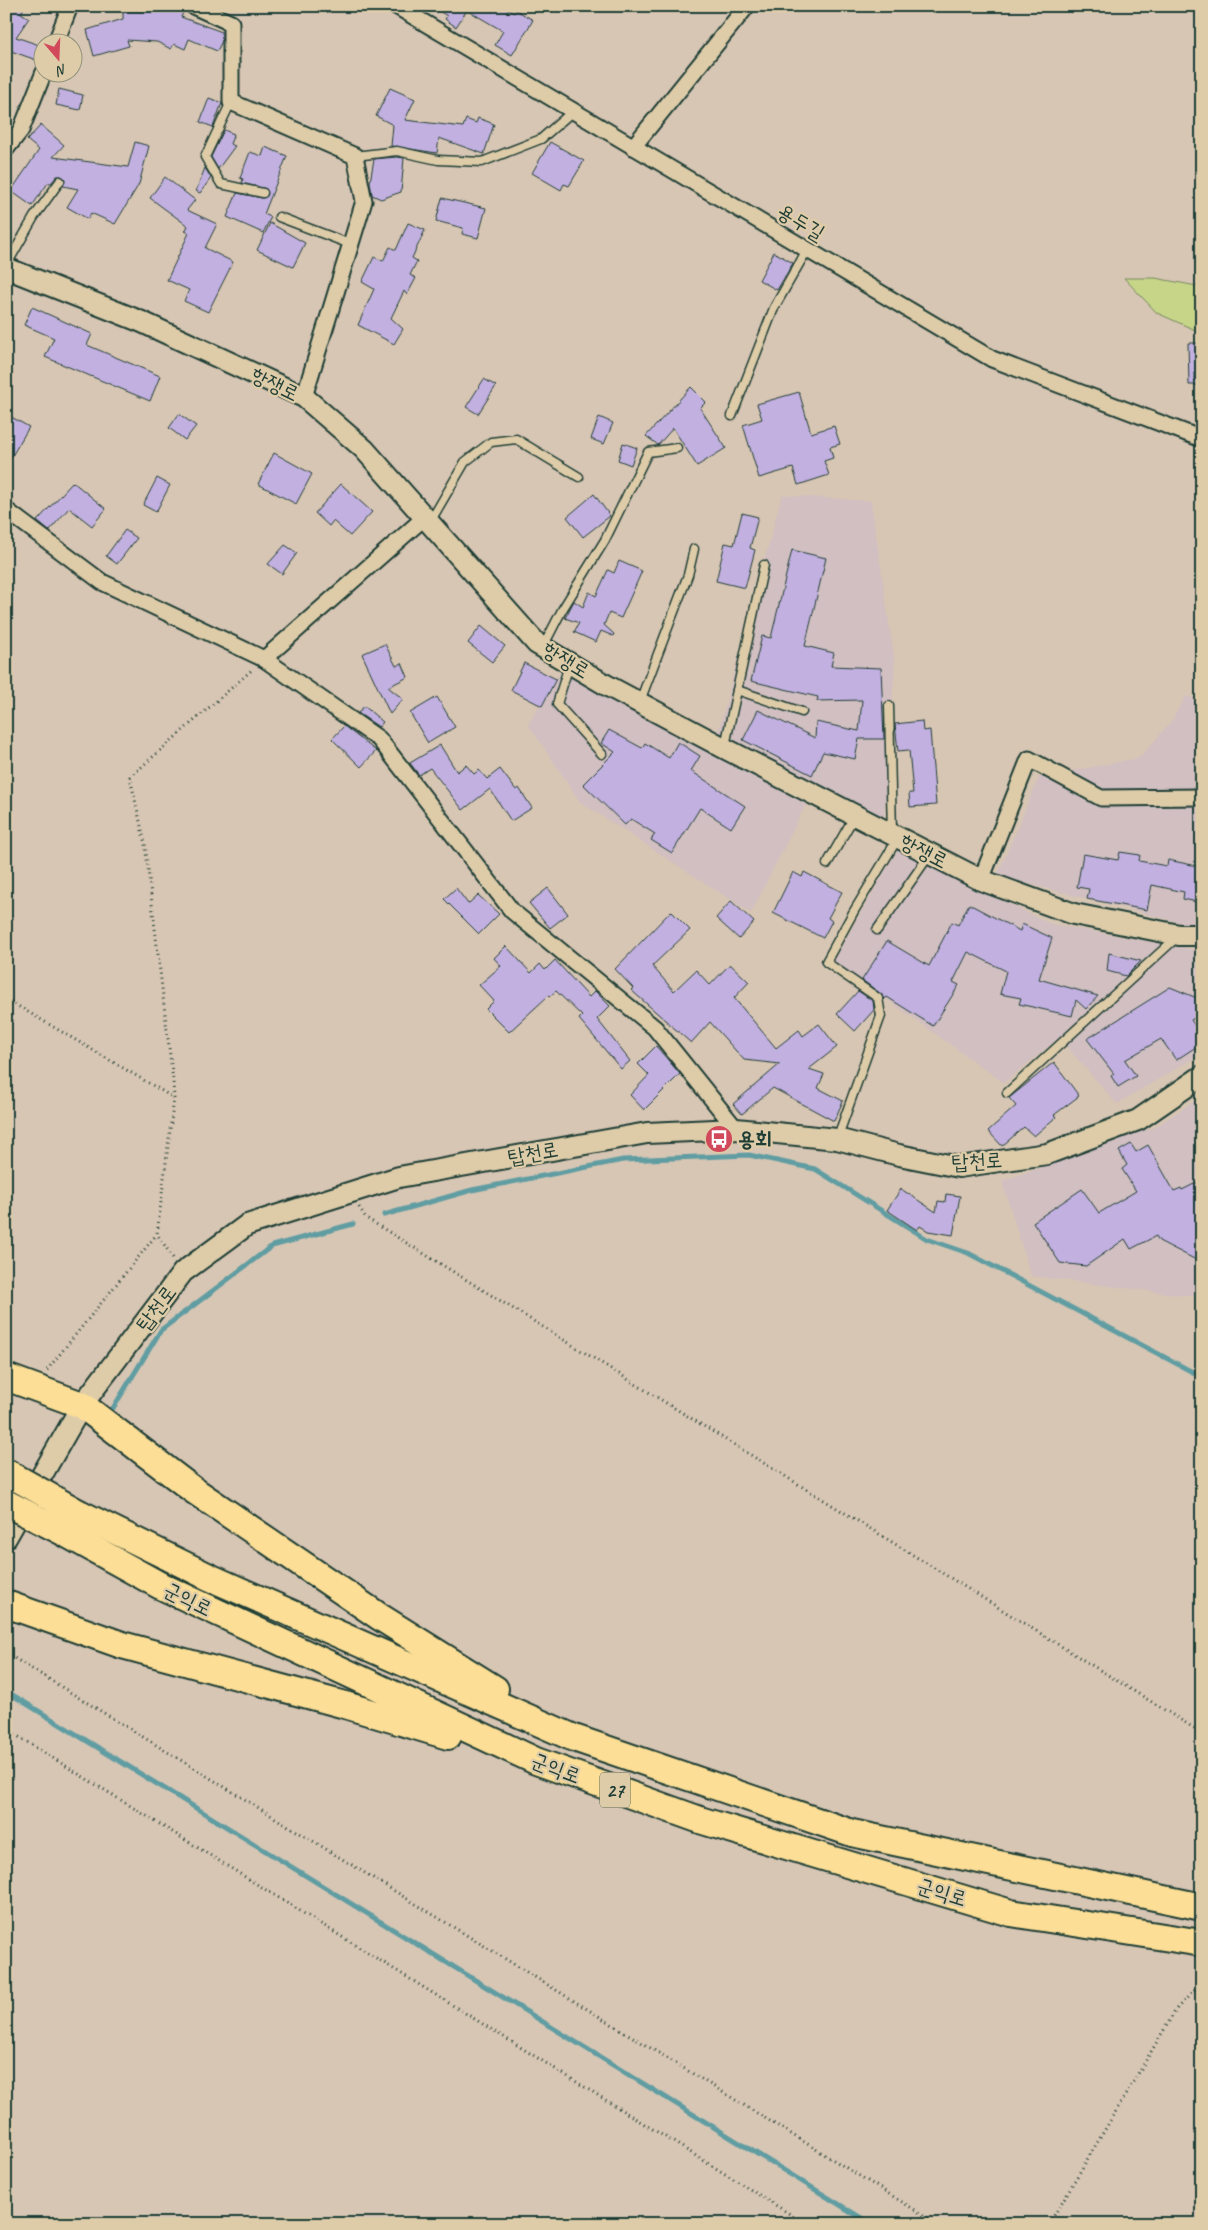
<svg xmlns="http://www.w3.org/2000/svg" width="1208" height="2230" viewBox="0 0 1208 2230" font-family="Caveat,'Poor Story',sans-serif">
<rect width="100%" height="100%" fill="#d8c6b4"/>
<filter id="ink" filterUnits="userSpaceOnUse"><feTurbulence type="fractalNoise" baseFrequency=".02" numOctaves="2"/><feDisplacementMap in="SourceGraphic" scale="10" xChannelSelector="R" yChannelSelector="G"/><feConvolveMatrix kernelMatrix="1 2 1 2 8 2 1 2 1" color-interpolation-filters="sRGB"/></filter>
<g filter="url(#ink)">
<g fill="#d1bfc1">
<path d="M782 495 871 501 895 663 884 821 717 736Z"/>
<path d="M562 670 806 804 751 913 580 802 528 724Z"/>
<path d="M1186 696 1202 701V928L997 876 1039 777 1139 758 1170 723Z"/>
<path d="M898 849 1051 924 1202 951V1053L1117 1104 1059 1038 1004 1083 833 961Z"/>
<path d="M1202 1096V1295H1180L1031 1276 1002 1181 1155 1127Z"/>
</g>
<path fill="#c7d589" stroke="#73895e" d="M1124 278H1155L1202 287V333L1157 313Z"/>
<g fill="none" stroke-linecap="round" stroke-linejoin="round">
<g stroke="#619da2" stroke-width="5">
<path d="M384 1215 472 1190 623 1160 749 1155 815 1169 927 1239 968 1253 1202 1377"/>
<path d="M110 1413 161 1330 272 1246 353 1224"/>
<path d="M6 1691 871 2224"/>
</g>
</g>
<g fill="#c2b0e0" stroke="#1f3d34">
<path d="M6 6H25L21 13 29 18 16 37 42 46V62L8 50 6 52Z"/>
<path d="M155 6H174L184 11 181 17 222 32V41L217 51 189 39 185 49 174 44 171 49 157 42 127 40 129 46 94 56 87 30 123 19V11L153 12Z"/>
<path d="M431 6H503L514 13 516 10 533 20 512 55 495 45 503 31 467 10 456 27 445 19 447 16Z"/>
<path d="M390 88 415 99 405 120 463 127 466 119 476 123 478 118 494 124 484 154 439 138 437 153 391 146 393 125 376 116Z"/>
<path d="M59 89 83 95 80 110 56 105Z"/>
<path d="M209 98 222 103 213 127 200 122Z"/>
<path d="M41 125 64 145 53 157 128 167 135 142 149 146 139 184 115 224 91 213 88 219 67 207 78 189 63 186 65 179 61 176H57L51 183H48L32 206 11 191 39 150 27 140Z"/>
<path d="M224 130 234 134 230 144 235 146 218 169 211 157Z"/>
<path d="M550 142 584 161 569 186 564 184 561 190 532 173Z"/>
<path d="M265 147 287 156 264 214 271 217 263 233 227 217 237 193 262 198 267 196 266 189 242 183 243 179 240 178 250 152 262 156Z"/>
<path d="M397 157 404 158 401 192 381 199 372 195 370 182 374 159Z"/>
<path d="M205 168 211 178 200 193 196 191Z"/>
<path d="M165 177 195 200 187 210 217 224 205 248 233 262 208 312 184 301 189 290 167 280 189 233 185 231 188 226 150 198Z"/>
<path d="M442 198 486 208 478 238 462 234 463 228 436 221Z"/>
<path d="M270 223 305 243 293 267 257 250Z"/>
<path d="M408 223 425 230 412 258 417 261 410 275 416 278 407 295 404 291 391 318 403 329 394 344 358 325 374 289 362 282 374 257 383 261 390 247 396 250Z"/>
<path d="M774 252 793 263 777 290 759 280Z"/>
<path d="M32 307 92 334 87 345 160 376 150 401 45 357 54 338 24 325Z"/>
<path d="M1188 343H1202V385H1189Z"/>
<path d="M484 379 496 386 478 414 466 407Z"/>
<path d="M691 387 706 402 700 408 726 448 697 466 673 428 658 445 646 436Z"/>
<path d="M799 392 811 433 834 426 840 444 830 447 833 458 824 461 829 475 798 485 793 468 759 478 743 425 762 419 757 404Z"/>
<path d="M6 414 29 427 6 466Z"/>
<path d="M179 414 196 426 185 440 169 428Z"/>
<path d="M599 417 613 423 604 444 591 439Z"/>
<path d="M623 443 637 448 631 465 618 460Z"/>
<path d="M274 453 312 474 296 504 258 484Z"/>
<path d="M157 478 170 485 156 512 143 505Z"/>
<path d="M73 482 106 509 92 526 69 508 49 531 37 521Z"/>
<path d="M341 484 372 512 350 536 333 521 329 526 315 513Z"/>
<path d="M594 494 610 516 583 537 567 517Z"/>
<path d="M742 513 758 517 750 548 755 550 745 588 716 581 725 543 734 545Z"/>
<path d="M125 530 137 538 117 564 106 556Z"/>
<path d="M285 545 297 553 282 574 268 564Z"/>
<path d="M792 550 826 558 805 646 834 653 831 666 881 668 884 739H859L855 759 823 752 812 775 743 740 758 710 815 738 816 722 859 731 862 700 817 701 818 697 751 681 762 636 771 638Z"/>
<path d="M619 561 642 571 621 618 609 613 604 625 614 634 613 636 601 631 596 642 574 632 579 623 565 618 574 601 583 607 589 592 596 596 608 570 614 573Z"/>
<path d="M481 626 505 646 492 662 468 643Z"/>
<path d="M385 644 396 666 402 663 408 677 388 687 403 699 390 714 362 654Z"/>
<path d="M524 663 556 679 542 706 511 690Z"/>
<path d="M437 697 455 727 428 743 410 713Z"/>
<path d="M364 706 383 722 379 727 358 713Z"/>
<path d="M922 721 923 731 930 730 936 805 910 807 909 793H913L909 750 898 751 895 724Z"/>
<path d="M344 726 376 751 361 767 332 739Z"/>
<path d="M609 730 642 748 645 743 669 758 678 742 700 756 691 771 745 806 731 828 700 808 672 853 651 840 655 834 631 819 625 825 583 784 615 752 601 743Z"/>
<path d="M440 745 457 772 466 765 474 774 479 770 487 779 500 769 516 790 519 788 532 808 511 821 490 789 463 810 430 768 419 775 410 763Z"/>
<path d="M1120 852 1140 855 1139 861 1167 866 1168 860 1202 867V903L1183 899 1184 892 1152 885 1147 910 1087 899 1089 889 1077 887 1083 854 1118 860Z"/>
<path d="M793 872 802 877 804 872 842 892 828 918 832 921 823 938 773 913Z"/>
<path d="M456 888 468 904 478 895 499 914 479 934 444 899Z"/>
<path d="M548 888 568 914 550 928 529 903Z"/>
<path d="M731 901 754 922 739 939 716 918Z"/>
<path d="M969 904 1020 931 1022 924 1052 938 1039 979 1098 996 1086 1009 1076 1000 1072 1016 1019 1004 1021 998 1000 994 1006 971 968 952 953 982 959 985 933 1026 887 997 884 1000 881 994 862 980 887 941 929 966 952 922 958 925Z"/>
<path d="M671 911 690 930 652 966 674 991 696 970 710 985 730 964 749 982 734 998 776 1048 799 1030 803 1036 819 1024 837 1047 809 1069 824 1074 818 1088 843 1101 834 1121 773 1088 742 1114 733 1104 780 1064 744 1060 710 1022 691 1043 631 990 633 988 615 969Z"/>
<path d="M506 946 531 973 540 964 545 970 555 960 589 997 595 991 610 1006 597 1019 630 1061 621 1069 579 1019 582 1016 556 991 549 997 548 996 509 1032 486 1009 494 1001 479 985 501 966 494 958Z"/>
<path d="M1109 953 1141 961 1126 976 1107 971Z"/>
<path d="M1170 987 1202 1000V1014L1191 1020 1202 1036V1043L1176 1060 1161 1039 1125 1060 1136 1076 1118 1087 1111 1076 1114 1074 1087 1039Z"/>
<path d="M858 991 873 1001 874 1010 855 1031 837 1014Z"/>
<path d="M656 1046 680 1074 644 1110 630 1095 649 1075 638 1064Z"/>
<path d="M1054 1062 1079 1096 1054 1115 1056 1117 1034 1136 1024 1127 1002 1146 988 1131 1016 1106 1009 1098Z"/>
<path d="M1131 1144 1136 1152 1148 1145 1174 1191 1181 1188 1182 1190 1202 1180V1263L1159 1241 1156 1236 1131 1249 1125 1239 1086 1266 1060 1263 1033 1222 1082 1189 1099 1213 1136 1191 1122 1169 1127 1165 1119 1151Z"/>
<path d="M901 1189 936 1212 938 1201 945 1202 946 1194 960 1196 953 1235 928 1231 920 1226 917 1230 887 1210Z"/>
</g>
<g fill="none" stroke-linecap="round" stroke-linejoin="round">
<defs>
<g id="lane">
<path d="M231 102 205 157 221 184 263 193"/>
<path d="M355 156 397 151 438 160 482 162 541 139 573 111"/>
<path d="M279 217 350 244"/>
<path d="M6 266 34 217 60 181"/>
<path d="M732 416 774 308 807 250"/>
<path d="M430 522 465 462 491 442 516 439 579 477"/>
<path d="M543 647 562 610 605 540 648 452 677 448"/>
<path d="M569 665 557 704 602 754"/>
<path d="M737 690 802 712"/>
<path d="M640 701 688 575 694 549"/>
<path d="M889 706 892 833"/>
<path d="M725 746 764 565"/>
<path d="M827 864 855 815"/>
<path d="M877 930 930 854"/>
<path d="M1007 1093 1176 938"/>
<path d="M837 1139 881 1016 878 998 826 962 854 911 898 838"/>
</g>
<g id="street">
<path d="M193 6 231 23V102L355 156 364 201 304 397"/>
<path d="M396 6 992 359 1202 439"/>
<path d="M56 42 70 6"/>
<path d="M633 147 747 6"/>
<path d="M6 149 21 130 44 72"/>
<path d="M6 510 102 582 264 659 379 739 512 911 655 1028 736 1129"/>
<path d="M264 659 425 517"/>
<path d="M981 880 1029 759 1101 798 1202 797"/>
</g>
<g id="secondary">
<path d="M6 268 142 322 304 397 364 449 537 644 608 686 724 748 981 880 1074 914 1179 935H1202"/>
<path d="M6 1538 82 1405 183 1272 247 1225 399 1177 647 1133 736 1129 837 1139 899 1155 959 1167 1047 1154 1138 1120 1202 1076"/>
</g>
<g id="highway">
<path d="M6 1377 82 1405 192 1489 380 1617 495 1689"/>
<path d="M79 1513 209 1577 574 1738 852 1833 1202 1907"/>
<path d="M65 1533 161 1586 536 1761 703 1821 1011 1913 1202 1943"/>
<path d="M6 1604 122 1645 345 1705 448 1736"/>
</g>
</defs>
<use href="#lane" stroke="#1f3d34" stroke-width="11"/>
<use href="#street" stroke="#1f3d34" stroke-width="19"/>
<use href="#secondary" stroke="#1f3d34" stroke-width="24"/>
<use href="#highway" stroke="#1f3d34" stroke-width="30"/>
<g stroke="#1f3d34" stroke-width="3" stroke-dasharray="1 4" stroke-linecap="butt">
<path d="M6 999 174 1098"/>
<path d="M359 1207 366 1218 1202 1733"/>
<path d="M173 1258 157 1234 174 1098 173 1081 145 844 130 777 253 669"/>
<path d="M47 1370 157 1234"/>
<path d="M6 1653 938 2224"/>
<path d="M6 1729 806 2224"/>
<path d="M1049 2224 1177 2008 1196 1989H1202"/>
</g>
<use href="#lane" stroke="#decca9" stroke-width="8"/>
<use href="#street" stroke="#decca9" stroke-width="15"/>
<use href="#secondary" stroke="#decca9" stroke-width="20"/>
<use href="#highway" stroke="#fcde96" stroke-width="26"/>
<defs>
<g id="highway-bridge">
<path d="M6 1472 79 1513"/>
<path d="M6 1503 65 1533"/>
</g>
</defs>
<use href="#highway-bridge" stroke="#1f3d34" stroke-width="30" stroke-linecap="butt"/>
<use href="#highway-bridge" stroke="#fcde96" stroke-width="26"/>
</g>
</g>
<defs>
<symbol id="bus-disc" viewBox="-11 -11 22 22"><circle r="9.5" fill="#d1495b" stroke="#decca9"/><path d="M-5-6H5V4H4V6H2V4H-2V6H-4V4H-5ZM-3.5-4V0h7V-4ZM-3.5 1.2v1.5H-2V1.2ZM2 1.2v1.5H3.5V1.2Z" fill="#fff"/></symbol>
</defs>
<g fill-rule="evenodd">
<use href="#bus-disc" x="703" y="1123" width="32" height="32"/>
</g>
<g text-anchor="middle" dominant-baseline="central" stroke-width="4.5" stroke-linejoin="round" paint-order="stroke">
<rect fill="#decca9" stroke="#586857" stroke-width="1" x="600" y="1772.5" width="30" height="35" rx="4"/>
<g font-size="20" font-weight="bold" fill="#1f3d34">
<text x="615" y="1790">27</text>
</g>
<g font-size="21" fill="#1f3d34" stroke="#decca9">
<text transform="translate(801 222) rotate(31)">용두길</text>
<text transform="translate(275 384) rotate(26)">항쟁로</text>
<text transform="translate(566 660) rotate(31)">항쟁로</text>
<text transform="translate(924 851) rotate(27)">항쟁로</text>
<text transform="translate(533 1153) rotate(-10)">탑천로</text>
<text transform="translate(977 1161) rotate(-3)">탑천로</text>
<text transform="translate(156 1308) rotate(-53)">탑천로</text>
<text transform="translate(188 1599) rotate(26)">군익로</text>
<text transform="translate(556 1768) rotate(21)">군익로</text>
<text transform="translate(942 1892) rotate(17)">군익로</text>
</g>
<g font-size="21" font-weight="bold" fill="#1f3d34" stroke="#decca9" text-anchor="start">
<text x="738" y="1139">용회</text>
</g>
</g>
<rect width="1208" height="2230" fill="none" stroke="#decca9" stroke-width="25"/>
<rect x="12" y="12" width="1183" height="2205" fill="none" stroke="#1f3d34" stroke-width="2" filter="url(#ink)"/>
<g transform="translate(58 58) rotate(161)"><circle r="24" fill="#decca9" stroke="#92937a"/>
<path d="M0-4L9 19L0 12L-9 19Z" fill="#d1495b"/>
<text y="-8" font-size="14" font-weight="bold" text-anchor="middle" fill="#1f3d34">N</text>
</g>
</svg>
